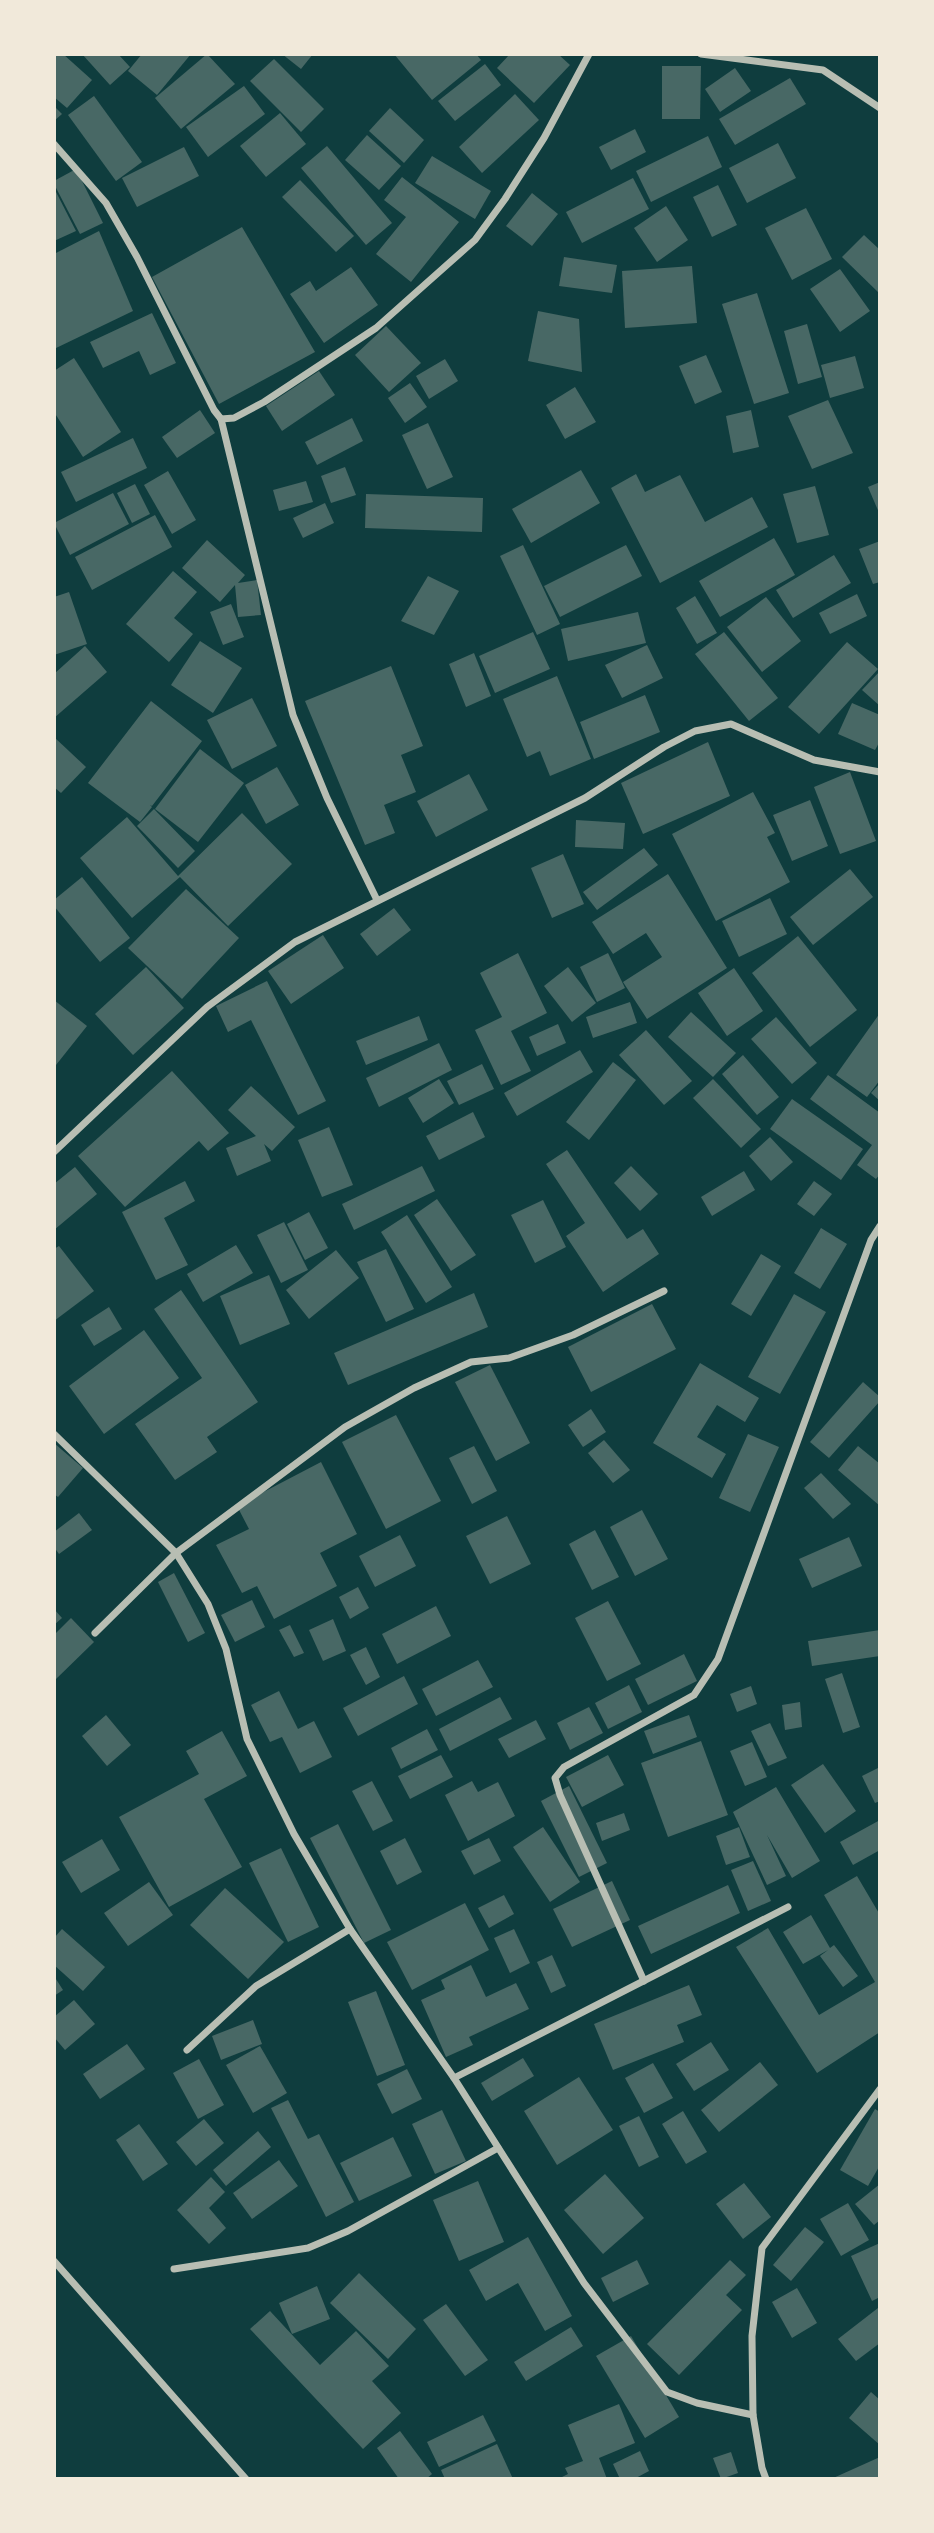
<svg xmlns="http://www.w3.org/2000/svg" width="934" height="2533" viewBox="0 0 934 2533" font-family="Montserrat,sans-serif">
<rect width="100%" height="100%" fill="#0f3d3e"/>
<g fill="#486865">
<path d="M54 54H63L92 80 67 108 54 97Z"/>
<path d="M82 54H118L130 67 110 85Z"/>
<path d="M142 54H191L157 95 128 71Z"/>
<path d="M207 54 235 84 181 129 155 98Z"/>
<path d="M282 54H313L301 69Z"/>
<path d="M394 54H476L481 60 432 100Z"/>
<path d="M510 54H558L570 65 534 103 497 68Z"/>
<path d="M274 59 324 109 301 132 250 81Z"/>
<path d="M485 64 501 85 455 121 438 101Z"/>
<path d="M662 66H701L700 119H662Z"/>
<path d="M735 68 751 91 720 112 705 89Z"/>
<path d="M790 78 806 104 735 145 719 119Z"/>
<path d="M244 86 265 114 208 157 186 127Z"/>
<path d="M515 94 539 120 482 173 459 147Z"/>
<path d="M94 96 142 162 116 181 68 115Z"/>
<path d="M54 106 62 114 54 121Z"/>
<path d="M390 108 424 140 404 163 369 131Z"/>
<path d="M280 113 306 144 266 177 240 146Z"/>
<path d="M635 129 646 152 611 170 599 147Z"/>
<path d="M367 135 401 166 379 190 345 160Z"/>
<path d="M708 136 722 167 651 202 636 171Z"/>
<path d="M778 143 796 178 747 203 729 168Z"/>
<path d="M327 146 392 223 366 245 301 168Z"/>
<path d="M184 147 199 176 137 207 122 178Z"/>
<path d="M432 156 491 191 475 219 415 183Z"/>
<path d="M76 169 103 223 80 234 54 184V181Z"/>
<path d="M402 177 459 222 411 282 376 254 406 217 384 200Z"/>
<path d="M633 178 649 209 582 243 566 212Z"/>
<path d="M300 180 354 236 336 252 282 197Z"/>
<path d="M718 185 737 225 712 237 693 197Z"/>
<path d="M54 188 76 231 54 241Z"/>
<path d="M532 193 558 214 532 246 506 226Z"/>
<path d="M666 206 688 240 657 262 634 228Z"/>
<path d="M806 208 832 259 792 280 765 228Z"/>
<path d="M242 227 315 352 219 404 152 277Z"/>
<path d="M99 231 133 311 54 349V254Z"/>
<path d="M864 235 880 250V294L842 257Z"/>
<path d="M564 257 617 265 612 293 559 286Z"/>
<path d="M692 266 697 323 625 328 622 271Z"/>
<path d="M351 267 378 305 324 343 290 294 310 281 316 291Z"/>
<path d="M840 269 870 311 840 332 810 289Z"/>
<path d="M757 293 789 393 754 404 722 304Z"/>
<path d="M538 311 579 319 582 372 528 361Z"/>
<path d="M152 313 176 363 150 375 139 351 103 368 90 342Z"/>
<path d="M807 324 822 377 798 384 784 331Z"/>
<path d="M386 326 421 363 389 392 355 355Z"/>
<path d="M706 355 722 392 695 404 679 366Z"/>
<path d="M855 356 864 388 830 398 821 365Z"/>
<path d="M74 358 121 432 83 457 54 412V371Z"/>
<path d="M445 359 458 381 429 399 416 376Z"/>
<path d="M319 371 335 395 282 431 266 406Z"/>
<path d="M410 383 427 407 405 423 388 398Z"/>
<path d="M575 387 596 422 565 439 546 405Z"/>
<path d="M828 400 853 453 812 469 788 416Z"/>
<path d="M200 410 215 433 177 458 162 437Z"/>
<path d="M751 410 759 447 733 453 726 416Z"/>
<path d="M352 418 363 441 317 465 305 442Z"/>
<path d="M428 423 453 477 427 489 402 435Z"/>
<path d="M133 438 147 468 76 502 61 472Z"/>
<path d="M345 467 356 495 331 503 321 476Z"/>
<path d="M581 470 600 503 531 543 512 509Z"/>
<path d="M168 471 196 520 172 534 144 485Z"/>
<path d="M636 474 645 492 680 475 705 522 752 497 768 527 660 583 611 488Z"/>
<path d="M306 481 313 502 279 511 273 490Z"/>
<path d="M880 482V515L868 487Z"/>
<path d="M135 484 150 514 132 523 117 493Z"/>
<path d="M815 486 829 535 797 543 783 494Z"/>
<path d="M113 493 129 524 70 555 54 523Z"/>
<path d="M366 494 483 498 482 532 365 528Z"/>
<path d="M325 503 334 523 303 538 293 518Z"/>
<path d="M155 515 172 547 92 590 75 557Z"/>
<path d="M774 538 795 575 720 617 699 581Z"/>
<path d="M207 540 245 575 238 583 257 580 261 615 238 617 235 585 220 602 182 568Z"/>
<path d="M880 541V582L873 584 859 549Z"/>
<path d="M523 545 560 624 537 635 500 556Z"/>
<path d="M626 545 642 576 560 617 544 586Z"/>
<path d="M834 555 851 583 793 618 776 590Z"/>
<path d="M173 571 197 592 174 618 193 634 169 662 126 624Z"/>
<path d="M428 576 459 591 434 635 401 621Z"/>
<path d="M69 592 87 644 54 655V597Z"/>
<path d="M857 594 867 616 830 634 819 613Z"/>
<path d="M695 596 717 633 697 644 676 608Z"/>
<path d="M766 597 801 641 762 672 727 627Z"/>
<path d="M231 604 244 637 223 645 210 612Z"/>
<path d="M638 612 646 643 568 661 561 629Z"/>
<path d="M533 632 550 669 495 693 479 656Z"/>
<path d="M724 632 778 698 749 721 695 654Z"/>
<path d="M200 641 242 668 213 713 171 685Z"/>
<path d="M847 642 878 669 819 734 788 707Z"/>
<path d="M647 645 663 678 622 698 605 665Z"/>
<path d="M85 646 107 672 54 718V674Z"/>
<path d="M474 653 491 696 466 707 449 664Z"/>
<path d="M391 666 423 746 401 755 416 792 384 805 395 833 365 845 305 701Z"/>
<path d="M880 671V706L862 690Z"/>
<path d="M557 676 591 759 550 776 540 751 527 757 503 699Z"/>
<path d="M645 695 660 732 594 759 580 722Z"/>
<path d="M252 698 277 746 232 769 207 720Z"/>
<path d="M151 701 202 741 152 806 150 805 152 807 140 822 88 783Z"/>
<path d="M852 703 880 715V741L875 750 838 734Z"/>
<path d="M54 737 86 767 61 793 54 787Z"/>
<path d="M708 742 730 796 643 834 621 783Z"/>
<path d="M200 749 244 783 198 842 155 809Z"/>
<path d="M277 767 299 805 266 824 245 785Z"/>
<path d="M850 772 876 841 840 854 814 787Z"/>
<path d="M469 774 488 810 436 837 417 801Z"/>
<path d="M753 792 775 833 767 837 790 882 716 921 672 834Z"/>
<path d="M810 800 828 846 792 861 773 815Z"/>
<path d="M154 809 195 851 178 868 137 826Z"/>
<path d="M242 813 292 864 228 926 180 877 132 918 80 858 127 817 178 876Z"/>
<path d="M576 820 625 823 623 849 575 847Z"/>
<path d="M644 848 658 865 597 910 583 892Z"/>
<path d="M563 854 584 904 552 918 531 868Z"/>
<path d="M850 869 873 897 813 945 790 917Z"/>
<path d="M668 874 727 968 647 1019 623 982 662 957 646 933 613 954 592 922Z"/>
<path d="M82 877 130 938 100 962 54 906V900Z"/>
<path d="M186 889 239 938 182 999 128 948Z"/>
<path d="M770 898 787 934 739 957 722 921Z"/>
<path d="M394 908 411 930 377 956 360 934Z"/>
<path d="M323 935 344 968 291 1004 268 971Z"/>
<path d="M798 936 857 1010 810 1047 752 973Z"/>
<path d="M518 953 547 1013 511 1031 531 1071 501 1085 475 1030 502 1017 480 973Z"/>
<path d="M608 953 625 988 597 1002 580 967Z"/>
<path d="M146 967 184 1008 133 1055 95 1014Z"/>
<path d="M568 967 596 1003 572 1022 544 986Z"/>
<path d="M734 968 763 1011 727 1036 698 993Z"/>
<path d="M267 981 326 1101 298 1115 251 1020 228 1032 216 1006Z"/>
<path d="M54 1000 87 1026 56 1065 54 1063Z"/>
<path d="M630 1002 637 1023 593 1038 586 1017Z"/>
<path d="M691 1012 736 1053 713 1077 668 1037Z"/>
<path d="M880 1013V1080L867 1097 836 1075Z"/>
<path d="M419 1016 428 1040 366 1065 356 1041Z"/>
<path d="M776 1017 817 1063 792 1084 751 1039Z"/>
<path d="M558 1024 566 1043 537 1056 529 1037Z"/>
<path d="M646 1030 692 1081 664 1105 619 1055Z"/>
<path d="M439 1043 452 1070 379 1107 366 1078Z"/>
<path d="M580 1050 593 1072 517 1116 504 1093Z"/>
<path d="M743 1055 779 1097 757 1115 722 1074Z"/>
<path d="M613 1062 636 1080 589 1140 566 1122Z"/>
<path d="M482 1064 494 1089 459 1105 447 1081Z"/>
<path d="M172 1071 229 1133 208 1151 199 1141 125 1207 78 1156Z"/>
<path d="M828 1075 880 1113V1174L876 1179 857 1165 872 1145 810 1099Z"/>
<path d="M439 1079 454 1103 423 1123 408 1098Z"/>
<path d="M713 1079 761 1129 741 1148 693 1098Z"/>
<path d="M880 1083V1101L871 1093Z"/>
<path d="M251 1086 295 1127 272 1151 264 1144 271 1161 237 1176 226 1148 256 1136 228 1110Z"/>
<path d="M792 1099 863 1149 841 1180 770 1129Z"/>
<path d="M473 1112 485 1137 439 1160 426 1136Z"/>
<path d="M329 1127 353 1185 322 1197 298 1140Z"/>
<path d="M770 1137 793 1162 771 1181 749 1156Z"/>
<path d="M567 1150 627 1239 643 1229 659 1254 603 1292 566 1236 585 1223 546 1164Z"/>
<path d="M422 1166 435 1191 354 1230 342 1204Z"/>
<path d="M631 1166 658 1194 640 1211 614 1183Z"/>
<path d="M75 1167 97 1194 54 1230V1184Z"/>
<path d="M744 1171 755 1190 712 1216 701 1197Z"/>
<path d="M185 1181 195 1201 164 1218 188 1265 156 1280 122 1212Z"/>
<path d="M814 1181 832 1194 814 1216 797 1204Z"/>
<path d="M437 1199 476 1255 451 1271 414 1215Z"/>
<path d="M543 1200 566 1247 535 1263 511 1215Z"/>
<path d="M309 1212 328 1248 305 1260 287 1224Z"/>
<path d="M407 1215 452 1287 426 1303 381 1232Z"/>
<path d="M284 1222 308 1270 281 1283 257 1235Z"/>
<path d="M821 1228 847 1244 820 1289 794 1273Z"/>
<path d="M236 1245 253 1273 203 1302 187 1274Z"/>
<path d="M59 1246 94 1291 54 1321V1249Z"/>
<path d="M386 1249 414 1309 386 1322 357 1262Z"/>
<path d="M336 1250 359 1278 309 1319 286 1290Z"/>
<path d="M761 1254 781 1266 751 1316 731 1304Z"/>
<path d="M269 1275 290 1324 240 1345 220 1296Z"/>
<path d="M181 1290 258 1402 207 1437 217 1452 175 1480 135 1424 202 1378 154 1309Z"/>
<path d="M474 1293 488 1327 348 1385 334 1353Z"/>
<path d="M794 1294 826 1312 780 1394 748 1377Z"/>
<path d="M652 1304 676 1349 591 1392 568 1347Z"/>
<path d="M109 1307 122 1329 94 1346 81 1325Z"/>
<path d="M144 1330 179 1378 104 1434 69 1386Z"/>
<path d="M700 1363 759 1398 745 1422 717 1405 697 1437 726 1454 712 1478 653 1443Z"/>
<path d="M490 1365 530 1443 496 1461 455 1382Z"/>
<path d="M863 1382 880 1397V1401L829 1458 810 1442Z"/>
<path d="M591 1409 606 1432 583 1447 568 1425Z"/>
<path d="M396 1415 441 1501 386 1529 342 1442Z"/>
<path d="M748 1434 779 1447 750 1512 719 1498Z"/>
<path d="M604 1440 630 1470 613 1483 588 1453Z"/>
<path d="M54 1443 83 1468 58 1497 54 1494Z"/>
<path d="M474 1446 497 1491 472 1504 449 1458Z"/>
<path d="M858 1446 880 1464V1506L838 1470Z"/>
<path d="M321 1462 357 1534 320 1553 337 1586 274 1619 257 1586 242 1593 216 1545 249 1529 237 1506Z"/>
<path d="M821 1473 851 1504 833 1519 804 1488Z"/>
<path d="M642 1510 668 1559 635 1576 610 1527Z"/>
<path d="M79 1513 92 1530 59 1554 54 1547V1532Z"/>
<path d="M507 1516 531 1564 490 1584 466 1536Z"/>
<path d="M595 1530 619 1577 592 1590 569 1544Z"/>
<path d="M400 1535 416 1566 375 1587 359 1556Z"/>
<path d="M849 1537 862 1566 812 1588 799 1559Z"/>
<path d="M174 1573 205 1633 188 1642 158 1582Z"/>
<path d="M358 1587 369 1608 350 1619 339 1597Z"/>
<path d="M252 1600 265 1627 235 1642 221 1615Z"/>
<path d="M608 1601 641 1664 607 1681 575 1618Z"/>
<path d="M436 1606 451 1636 397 1664 382 1634Z"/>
<path d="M54 1609 62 1618 54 1625Z"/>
<path d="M71 1618 94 1642 54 1681V1635Z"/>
<path d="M333 1619 346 1651 323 1661 309 1630Z"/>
<path d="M290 1625 304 1653 294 1657 279 1630Z"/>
<path d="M880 1630V1656L812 1666 808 1641Z"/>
<path d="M366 1647 380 1677 366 1685 350 1655Z"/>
<path d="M684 1654 697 1681 648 1705 635 1679Z"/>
<path d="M478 1660 493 1687 436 1716 422 1689Z"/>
<path d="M842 1673 860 1727 843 1733 825 1679Z"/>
<path d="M404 1676 418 1704 358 1736 343 1708Z"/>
<path d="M629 1685 642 1712 608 1729 595 1703Z"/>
<path d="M751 1686 757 1704 737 1712 730 1694Z"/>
<path d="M279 1691 298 1729 314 1721 332 1757 300 1773 282 1737 270 1742 251 1705Z"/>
<path d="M500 1697 512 1719 450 1751 439 1729Z"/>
<path d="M800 1702 802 1727 785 1730 782 1705Z"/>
<path d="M589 1707 603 1733 570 1750 557 1723Z"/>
<path d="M106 1715 131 1745 107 1766 82 1736Z"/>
<path d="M689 1715 697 1737 653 1754 644 1731Z"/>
<path d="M536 1720 546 1739 509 1758 498 1739Z"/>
<path d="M770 1723 787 1758 768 1766 751 1731Z"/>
<path d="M427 1729 438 1750 401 1769 391 1748Z"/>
<path d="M222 1731 247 1776 204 1799 242 1867 169 1907 119 1817 199 1774 186 1751Z"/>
<path d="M701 1741 728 1815 668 1837 641 1763Z"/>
<path d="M752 1742 767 1777 745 1786 730 1751Z"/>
<path d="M441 1755 453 1777 410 1799 398 1776Z"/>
<path d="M608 1755 624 1785 582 1807 566 1777Z"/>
<path d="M823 1764 856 1811 825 1833 791 1785Z"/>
<path d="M880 1767V1801L875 1803 862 1776Z"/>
<path d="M372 1781 393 1821 373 1831 352 1791Z"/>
<path d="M472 1781 478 1792 498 1782 515 1816 468 1841 445 1795Z"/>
<path d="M569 1786 607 1863 579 1877 541 1801Z"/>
<path d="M776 1787 820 1861 792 1878 767 1835 786 1876 767 1885 733 1812Z"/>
<path d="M624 1813 630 1830 602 1841 596 1823Z"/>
<path d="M880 1820V1850L853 1865 840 1842Z"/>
<path d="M338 1824 391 1930 364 1943 310 1838Z"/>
<path d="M543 1827 580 1882 550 1902 513 1847Z"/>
<path d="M739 1827 750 1857 726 1865 716 1836Z"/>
<path d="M405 1838 422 1872 397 1885 380 1851Z"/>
<path d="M489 1838 501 1861 474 1875 461 1851Z"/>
<path d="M102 1839 120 1870 81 1893 62 1862Z"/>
<path d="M281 1848 319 1927 288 1942 249 1863Z"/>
<path d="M753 1861 771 1901 748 1911 731 1870Z"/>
<path d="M857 1876 880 1915V2032L817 2073 736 1947 768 1928 819 2015 875 1982 824 1895Z"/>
<path d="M612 1881 630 1920 572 1947 553 1909Z"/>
<path d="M149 1882 173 1915 128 1946 104 1913Z"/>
<path d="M728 1885 740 1913 651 1954 638 1926Z"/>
<path d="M225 1888 284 1942 248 1979 190 1925Z"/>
<path d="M504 1895 514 1914 489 1928 478 1908Z"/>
<path d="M465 1903 489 1950 412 1990 387 1942Z"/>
<path d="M811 1915 830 1948 834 1945 858 1976 843 1987 820 1956 828 1950 803 1964 783 1932Z"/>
<path d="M62 1929 105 1967 83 1991 54 1965V1938Z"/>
<path d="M514 1929 530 1963 510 1973 494 1938Z"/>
<path d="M552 1955 566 1986 551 1993 537 1962Z"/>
<path d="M471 1965 486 1997 516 1983 529 2009 469 2037 473 2045 446 2057 421 2000 445 1989 441 1980Z"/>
<path d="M54 1976 63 1990 54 1996Z"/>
<path d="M689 1985 702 2015 677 2025 684 2042 613 2070 594 2024Z"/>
<path d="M376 1991 405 2065 377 2076 348 2002Z"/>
<path d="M74 2000 95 2024 65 2050 54 2037V2017Z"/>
<path d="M253 2020 262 2044 221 2060 212 2036Z"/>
<path d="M711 2042 729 2070 694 2091 676 2064Z"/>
<path d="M127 2044 145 2069 100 2099 83 2074Z"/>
<path d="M260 2046 287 2093 253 2113 226 2065Z"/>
<path d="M523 2058 534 2076 492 2101 481 2083Z"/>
<path d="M199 2059 224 2105 198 2119 173 2073Z"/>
<path d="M760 2062 778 2085 719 2132 701 2110Z"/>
<path d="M653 2063 673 2098 644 2113 625 2078Z"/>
<path d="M407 2069 422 2099 392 2114 377 2084Z"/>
<path d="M579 2077 613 2130 557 2165 524 2111Z"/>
<path d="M288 2100 308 2139 319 2134 354 2202 326 2217 271 2108Z"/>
<path d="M875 2109 880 2112V2165L868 2186 840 2170Z"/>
<path d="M442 2110 466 2161 435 2174 412 2124Z"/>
<path d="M683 2111 707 2152 686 2164 662 2124Z"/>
<path d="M639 2116 659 2157 639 2167 619 2126Z"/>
<path d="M204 2119 224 2143 196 2166 176 2142Z"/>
<path d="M139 2124 168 2164 143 2181 116 2140Z"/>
<path d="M258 2131 271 2147 226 2186 213 2170Z"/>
<path d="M393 2137 412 2176 359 2201 340 2163Z"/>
<path d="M279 2160 298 2186 252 2219 233 2193Z"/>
<path d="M605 2174 644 2218 603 2254 564 2210Z"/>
<path d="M211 2177 225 2192 209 2208 226 2228 209 2244 177 2210Z"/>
<path d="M478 2181 504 2242 459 2261 433 2200Z"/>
<path d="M744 2183 771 2217 743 2239 716 2204Z"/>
<path d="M880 2184V2220L874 2225 855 2204Z"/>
<path d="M848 2203 869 2240 841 2256 820 2219Z"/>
<path d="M805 2227 824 2242 791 2281 773 2265Z"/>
<path d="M528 2237 572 2316 545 2331 518 2283 486 2301 469 2270Z"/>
<path d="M880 2243V2297L872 2301 851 2256Z"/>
<path d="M637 2260 649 2284 613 2302 601 2278Z"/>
<path d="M730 2260 746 2275 726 2295 742 2310 679 2375 647 2344Z"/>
<path d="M359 2273 416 2329 388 2359 330 2303Z"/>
<path d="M317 2286 330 2319 292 2334 279 2303Z"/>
<path d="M797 2288 817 2323 792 2338 772 2302Z"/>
<path d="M446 2304 488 2360 465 2376 423 2320Z"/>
<path d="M878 2308 880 2343 856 2361 838 2339Z"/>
<path d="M270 2311 320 2365 356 2331 389 2366 372 2381 401 2413 363 2449 250 2329Z"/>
<path d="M571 2327 583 2346 526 2381 514 2362Z"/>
<path d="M631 2336 679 2417 645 2438 596 2356Z"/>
<path d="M871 2392 880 2400V2445L849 2418Z"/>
<path d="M619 2404 635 2443 599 2458 607 2479H558L568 2474 565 2468 583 2461 568 2425Z"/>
<path d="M483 2415 496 2441 439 2467 427 2442Z"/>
<path d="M400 2431 432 2474 426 2479H399L377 2448Z"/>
<path d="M497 2444 513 2479H445L441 2470Z"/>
<path d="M640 2451 649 2471 634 2479H620L613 2464Z"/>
<path d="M731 2452 738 2473 721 2479 713 2458Z"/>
<path d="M880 2457V2479H831Z"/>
</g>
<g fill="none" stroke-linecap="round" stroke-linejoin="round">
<g stroke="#b8beb3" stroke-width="7">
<path d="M701 54 823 70 880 108"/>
<path d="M54 144 106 203 137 257 214 410 221 419 293 715 327 798 377 900"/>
<path d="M221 419 234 418 264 402 376 328 475 240 505 199 544 138 589 54"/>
<path d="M54 1152 207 1007 295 942 585 798 664 747 695 731 731 724 814 760 880 772"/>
<path d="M54 1434 176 1553 208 1604 226 1649 247 1739 294 1834 350 1929 454 2078 584 2283 667 2392 697 2403 753 2415"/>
<path d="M95 1633 176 1553 345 1427 414 1388 471 1362 509 1358 573 1335 664 1291"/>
<path d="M644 1981 560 1795 555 1778 564 1767 694 1695 718 1659 871 1240 880 1226"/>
<path d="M187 2050 256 1986 350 1929"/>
<path d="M454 2078 788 1907"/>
<path d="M54 2261 246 2479"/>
<path d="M174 2269 308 2248 348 2231 498 2148"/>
<path d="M766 2479 762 2468 753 2415 752 2336 762 2248 880 2089"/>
</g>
</g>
<rect width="934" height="2533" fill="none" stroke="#f1e9da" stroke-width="112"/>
</svg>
